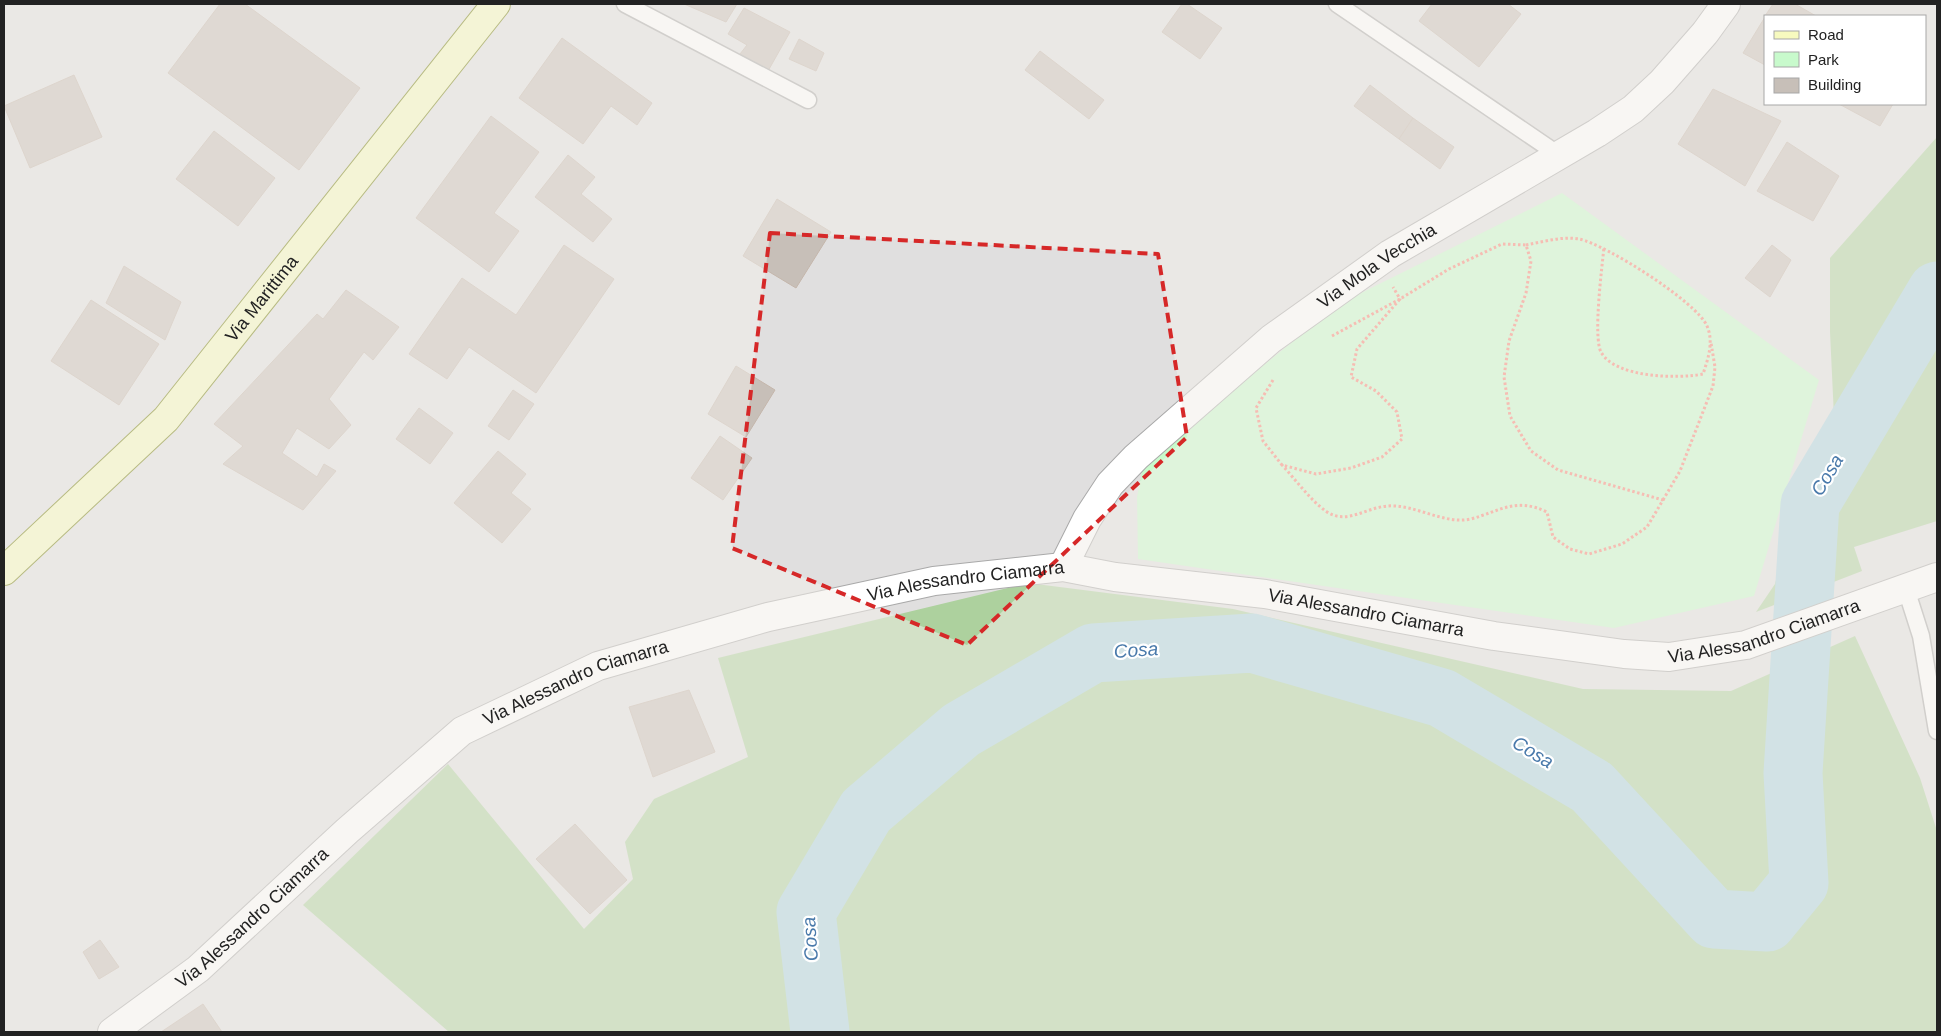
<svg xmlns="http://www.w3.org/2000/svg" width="1941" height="1036" viewBox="0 0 1941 1036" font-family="Helvetica,sans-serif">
<rect width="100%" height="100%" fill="#f2efe9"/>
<path fill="#e0dfdf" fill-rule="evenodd" d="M4 4H1937V1032H4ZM1765 16H1925V104H1765Z"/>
<g fill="#add19e">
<path d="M1937 137V521L1854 547 1862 571 1756 612 1775 584 1799 489 1834 417 1830 332V258Z"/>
<path d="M1028 583 1233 609 1583 689 1731 691 1855 636 1920 778 1937 831V1032H449L303 905 448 764 584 929 633 879 625 842 654 799 748 757 718 658Z"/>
</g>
<path fill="#c8facc" d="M1562 193 1819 380 1754 596 1614 628 1138 559 1137 497 1144 462 1339 304Z"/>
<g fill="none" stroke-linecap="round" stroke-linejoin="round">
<path stroke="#aad3df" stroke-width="59" d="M820 1032 806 912 866 811 961 730 1093 653 1252 643 1442 698 1592 787 1714 919 1767 922 1799 883 1793 773 1810 504 1937 291"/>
</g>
<g fill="#c7bfb8" stroke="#c4b6ab">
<path d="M220 4H245L360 88 299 170 168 73Z"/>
<path d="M684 4H737L726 22Z"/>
<path d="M1182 4H1187L1222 28 1200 59 1162 32Z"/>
<path d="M1432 4H1508L1521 14 1479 67 1419 21Z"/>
<path d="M1773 4H1795L1816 16H1765Z"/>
<path d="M744 8 790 32 768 71 740 54 747 45 728 34Z"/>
<path d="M1765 17V65L1743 53Z"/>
<path d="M562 38 652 103 637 125 611 106 583 144 519 98Z"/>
<path d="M799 39 824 53 816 71 789 59Z"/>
<path d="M1040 51 1104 100 1089 119 1025 70Z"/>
<path d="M74 75 102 137 30 168 4 106Z"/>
<path d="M1370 85 1413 118 1399 139 1354 106Z"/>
<path d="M1713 89 1781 121 1745 186 1678 144Z"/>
<path d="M1839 104H1893L1880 126Z"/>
<path d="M491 116 539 152 494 213 519 231 489 272 416 218Z"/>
<path d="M1413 118 1454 147 1440 169 1399 139Z"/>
<path d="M214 131 275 178 238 226 176 179Z"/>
<path d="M1787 142 1839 176 1813 221 1757 191Z"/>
<path d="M568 155 595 177 581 194 612 219 593 242 535 197Z"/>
<path d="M777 199 831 232 796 288 743 256Z"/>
<path d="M564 245 614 279 536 393 469 347 447 379 409 354 462 278 516 315Z"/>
<path d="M1772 245 1791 260 1770 297 1745 278Z"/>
<path d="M124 266 181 302 165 340 106 303Z"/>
<path d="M346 290 399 327 373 360 364 352 329 399 351 425 329 449 297 428 282 453 317 477 324 464 336 471 303 510 223 464 243 446 214 424 317 314 323 319Z"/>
<path d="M91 300 159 344 119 405 51 361Z"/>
<path d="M736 366 775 390 746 437 708 414Z"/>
<path d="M513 390 534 404 509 440 488 426Z"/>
<path d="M419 408 453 433 430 464 396 439Z"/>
<path d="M720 436 752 458 723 500 691 478Z"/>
<path d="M498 451 526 474 511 493 531 509 502 543 454 503Z"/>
<path d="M689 690 715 752 653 777 629 707Z"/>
<path d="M575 824 627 880 590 914 536 859Z"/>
<path d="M100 940 119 967 99 979 83 952Z"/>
<path d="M203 1004 222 1032H161Z"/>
</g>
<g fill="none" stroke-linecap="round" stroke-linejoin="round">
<defs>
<g id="service">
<path d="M625 4 808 100"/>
<path d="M1337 4 1559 155"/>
<path d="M1906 589 1921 636 1937 731"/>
</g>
<g id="minor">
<path id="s1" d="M1063 567 1087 519 1110 484 1136 457 1271 339 1390 254 1597 133 1633 109 1662 82 1705 33 1726 4"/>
</g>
<g id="tertiary">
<path id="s2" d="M112 1032 198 969 347 831 462 731 598 666 768 617 934 581 1063 567 1115 577 1265 594 1494 636 1624 654 1669 657 1746 645 1937 577"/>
</g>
<g id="secondary">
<path id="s3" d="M4 571 166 419 496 4"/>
</g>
</defs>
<use href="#service" stroke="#a9a9a9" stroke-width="19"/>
<use href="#minor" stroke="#a9a9a9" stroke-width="30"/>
<use href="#tertiary" stroke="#a9a9a9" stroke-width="30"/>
<use href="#secondary" stroke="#707d05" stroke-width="30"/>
<g stroke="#fa8072" stroke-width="3" stroke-dasharray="2.5 2.5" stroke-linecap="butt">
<path d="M1526 245C1543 242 1561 236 1579 239 1605 244 1697 302 1707 326 1714 342 1708 359 1703 374 1678 379 1615 378 1601 352 1593 337 1602 267 1604 247"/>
<path d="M1332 336 1400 299 1393 287"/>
<path d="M1273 380 1256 408 1263 441 1282 465 1316 474 1351 468 1382 457 1402 439 1397 412 1376 391 1351 377 1357 349 1400 299 1449 269 1502 244 1526 245 1531 261 1526 293 1509 341 1504 377 1510 416 1531 451 1558 470 1663 500 1647 527 1622 544 1589 554 1570 549 1553 537 1547 512C1516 497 1500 511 1471 519 1444 525 1415 504 1388 506 1367 507 1347 525 1327 512 1310 500 1296 480 1282 465"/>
<path d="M1663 500 1680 471 1713 386 1715 367 1711 343"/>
</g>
<use href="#service" stroke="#fff" stroke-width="16"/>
<use href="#minor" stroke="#fff" stroke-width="28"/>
<use href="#tertiary" stroke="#fff" stroke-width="28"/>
<use href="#secondary" stroke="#f7fabf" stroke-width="28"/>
</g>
<path d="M0 0H1941V1036H0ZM770 233 1158 254 1187 437 967 645 732 548Z" fill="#f2efe9" fill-opacity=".55" fill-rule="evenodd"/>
<path fill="none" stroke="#d62828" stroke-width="4" stroke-dasharray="10 6" stroke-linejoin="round" d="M770 233 1158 254 1187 437 967 645 732 548Z"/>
<g text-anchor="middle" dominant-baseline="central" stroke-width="4.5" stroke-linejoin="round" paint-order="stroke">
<g font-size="18" fill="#222" stroke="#fff">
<text stroke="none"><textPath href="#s1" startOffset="441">Via Mola Vecchia</textPath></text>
<text stroke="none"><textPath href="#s3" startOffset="376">Via Marittima</textPath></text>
<text stroke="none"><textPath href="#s2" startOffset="991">Via Alessandro Ciamarra</textPath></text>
<text stroke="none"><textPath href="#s2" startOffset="1396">Via Alessandro Ciamarra</textPath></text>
<text stroke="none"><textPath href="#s2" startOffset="1801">Via Alessandro Ciamarra</textPath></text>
<text stroke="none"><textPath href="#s2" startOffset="586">Via Alessandro Ciamarra</textPath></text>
<text stroke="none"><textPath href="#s2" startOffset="181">Via Alessandro Ciamarra</textPath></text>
</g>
<g font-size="19" font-style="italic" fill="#4a7aab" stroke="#fff">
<text transform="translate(1827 475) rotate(-59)">Cosa</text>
<text transform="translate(1136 650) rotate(-4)">Cosa</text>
<text transform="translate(1533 752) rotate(31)">Cosa</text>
<text transform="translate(810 939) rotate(-94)">Cosa</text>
</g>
</g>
<rect width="1941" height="1036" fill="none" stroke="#222222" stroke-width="10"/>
<rect x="1764" y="15" width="162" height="90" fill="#ffffff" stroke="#a7a7a7"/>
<rect x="1774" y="31" width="25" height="8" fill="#f7fabf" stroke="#a7a7a7"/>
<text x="1808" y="40" font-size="15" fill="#222222">Road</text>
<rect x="1774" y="52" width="25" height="15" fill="#c8facc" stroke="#a7a7a7"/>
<text x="1808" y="65" font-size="15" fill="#222222">Park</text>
<rect x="1774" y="78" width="25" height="15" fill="#c7bfb8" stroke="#a7a7a7"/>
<text x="1808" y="90" font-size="15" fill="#222222">Building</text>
</svg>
